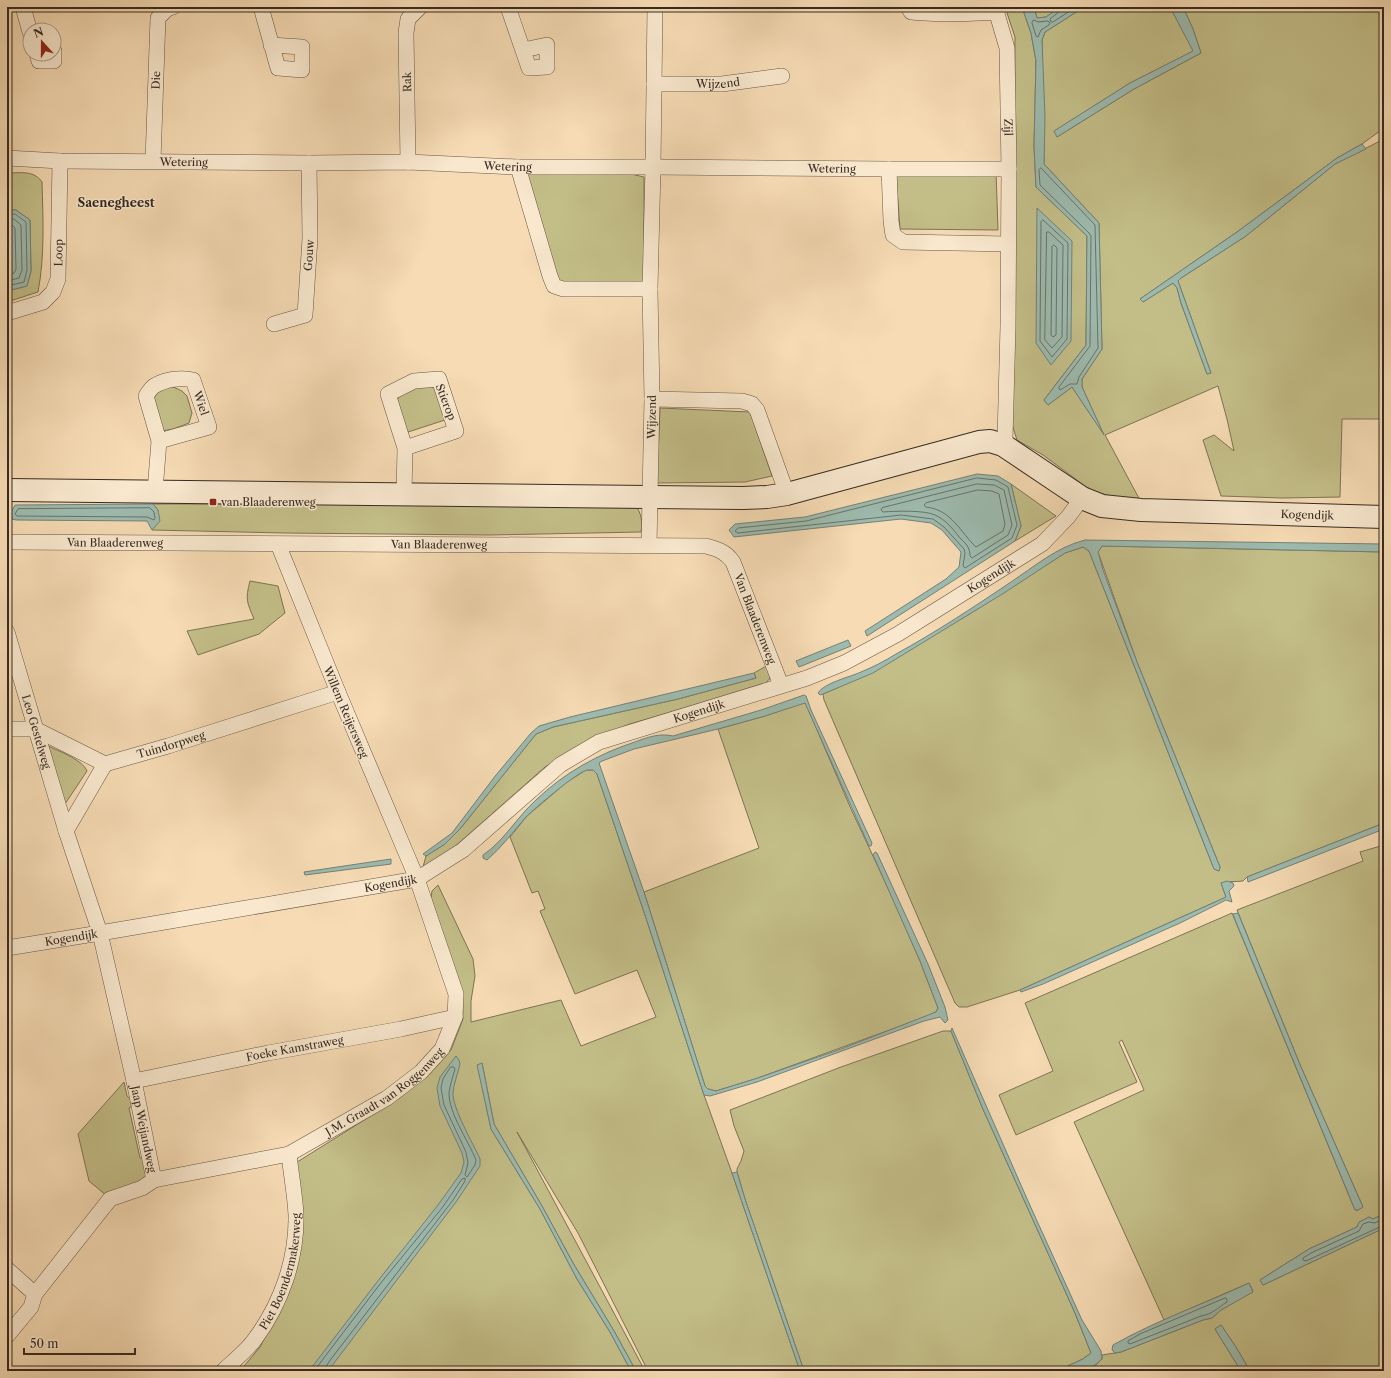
<svg xmlns="http://www.w3.org/2000/svg" width="1391" height="1378" viewBox="0 0 1391 1378" font-family="'Libre Caslon Text',serif">
<rect width="100%" height="100%" fill="#f6dbb4"/>
<filter id="stains"><feTurbulence type="fractalNoise" baseFrequency=".005" numOctaves="4"/><feColorMatrix values="0 0 0 0 .2 0 0 0 0 .09 0 0 0 0 .02 0 0 0 .5 -.17"/></filter>
<radialGradient id="worn" r=".72"><stop offset=".6" stop-color="#630" stop-opacity="0"/><stop offset="1" stop-color="#630" stop-opacity=".3"/></radialGradient>
<g fill="#c3be88" stroke="#7d7456">
<path d="M1005 7H1022L1031 33 1036 61 1034 146 1036 187 1087 236 1086 345 1044 400 1048 405 1072 387 1103 433 1082 387V379L1102 349 1099 223 1044 164 1042 40 1045 32 1084 7H1170L1194 51 1130 83 1055 131 1057 137 1134 89 1201 53 1193 29 1183 7H1384V128L1362 144 1337 158 1237 232 1140 299 1143 302 1173 283 1177 288 1181 303 1207 374 1211 373 1178 281 1181 278 1246 236 1335 164 1384 139V419H1342L1340 497 1283 498 1221 496 1203 440 1214 435 1234 451 1227 419 1218 386 1105 435 1141 502 1097 493 1085 486 1043 455 1017 440 1012 424 1015 37Z"/>
<path d="M1034 7H1060L1046 17 1037 18Z"/>
<path d="M525 171H618L644 177V284L557 282Z"/>
<path d="M996 171 998 230 900 229 896 175Z"/>
<path d="M7 173C20 173 34 170 42 182 43 218 45 255 38 292L7 302V291L27 286 31 271 30 220 16 210H7Z"/>
<path d="M426 383 436 386 448 419 405 433 396 403 400 394Z"/>
<path d="M171 386 182 391 187 396 192 413 189 423 173 429 162 431 153 400 158 390Z"/>
<path d="M660 408 750 412 772 476 745 482 657 483Z"/>
<path d="M1011 484 1056 516 1015 541 1021 526Z"/>
<path d="M153 504H635C641 513 643 521 641 532L490 535 285 533 152 530 156 525 158 510Z"/>
<path d="M1102 546 1384 552V823L1247 877 1243 881C1235 882 1229 881 1221 883L1226 897 1224 898 1020 990 967 1007H959L955 1003 824 700 823 694 837 688 968 615 1065 553 1083 547 1089 551 1214 869 1219 871 1220 867 1137 662 1098 552Z"/>
<path d="M250 581 278 586 285 613 259 634 198 655 187 631 254 619C247 602 245 600 250 581Z"/>
<path d="M768 665 770 678 766 683 760 686 630 724 588 741 545 767 452 849 423 867 426 856 445 844 460 829 536 734 553 727 678 699 756 678 754 673Z"/>
<path d="M805 702 851 809 894 901 920 961 938 1008 936 1012 928 1016 755 1079 716 1091 708 1089 705 1086 644 892 759 848 718 729 765 716Z"/>
<path d="M46 745C58 751 82 759 87 771L63 807Z"/>
<path d="M586 770H593L597 774 645 915 704 1095 732 1173 800 1371H648L578 1233 517 1132 645 1371H636L614 1331 573 1263 542 1206 494 1124 482 1063 478 1066 491 1129 540 1209 577 1279 610 1332 631 1371H240L260 1347 285 1298 294 1164 401 1097 431 1070 451 1050 463 1019 462 992 431 898 432 891 438 885 473 959 475 976 471 1001V1022L561 1000 581 1046 656 1017 637 970 575 994 540 911 545 909 538 891 532 893 510 837 527 816 567 782Z"/>
<path d="M1384 845V1214L1373 1219 1369 1217 1360 1222 1357 1227 1309 1249 1260 1280 1263 1285 1384 1228V1371H1250L1236 1347 1221 1325 1215 1329 1241 1371H1085L1097 1364 1102 1359V1355L1121 1352 1203 1320 1212 1318 1221 1310 1253 1291 1249 1283 1164 1320 1074 1122 1144 1090 1122 1040 1119 1042 1137 1082 1016 1135 999 1095 1053 1071 1025 1003 1232 913 1355 1210H1358L1363 1207 1301 1067 1237 910 1363 861 1360 852Z"/>
<path d="M943 1031H951L982 1107 1075 1313 1091 1353 1083 1359 1057 1371H804L745 1199 737 1172V1169L741 1161 744 1151 734 1126 730 1110 841 1067Z"/>
<path d="M124 1082 127 1096 132 1100 133 1105 129 1108 140 1158H145L148 1175 143 1182 107 1196 89 1181 78 1134Z"/>
</g>
<g fill="#9dbbaf" stroke="#748177">
<path d="M1022 7H1034L1037 18 1046 17 1060 7H1084L1045 32 1042 40 1045 117 1044 164 1099 223 1102 349 1082 379V387L1104 435 1072 387 1048 405 1044 400 1086 345 1087 236 1036 187 1034 146 1036 61 1031 33Z"/>
<path d="M1170 7H1183L1193 29 1201 53 1134 89 1057 137 1054 131 1130 83 1193 51Z"/>
<path d="M1362 144 1366 149 1335 164 1246 236 1181 278 1178 281 1211 373 1207 374 1181 303 1177 288 1173 283 1143 302 1140 299 1237 232 1337 158Z"/>
<path d="M1037 208 1072 241 1071 341 1051 365 1036 343Z"/>
<path d="M7 210H16L30 220 31 271 27 286 7 291Z"/>
<path d="M977 474 998 476 1011 484 1021 526 1015 541 867 636 865 631 946 579 959 567 961 552 942 530 931 523 901 519 734 537 729 530 735 524 805 517Z"/>
<path d="M153 504 158 510 160 521 152 530 147 521 16 520 12 519 11 512 15 505Z"/>
<path d="M1085 540 1384 544V552L1102 546 1098 552 1103 570 1137 662 1220 867 1219 871 1214 869 1089 551 1083 547 1065 553 1004 593 873 673 823 694 820 695 818 693C824 683 850 677 861 672 873 667 885 661 896 654 936 632 974 607 1011 582 1035 566 1057 547 1085 540Z"/>
<path d="M848 640 851 646 799 667 796 661Z"/>
<path d="M754 673 756 678 678 699 553 727 536 734 460 829 445 844 426 856 423 854 452 833 496 775 531 733 539 726 570 717Z"/>
<path d="M804 695 806 696 811 710 872 843 871 846H869L805 703 765 716 718 729 634 749 602 761 599 763 644 892 705 1086 708 1089 716 1091 755 1079 841 1049 936 1012 938 1008 920 961 873 855 875 852 877 853 928 964 945 1007 948 1020 945 1023 940 1017 924 1021 757 1082 710 1096 704 1095 645 915 597 774 593 770C591 770 589 770 587 770 576 773 535 808 526 817 513 832 502 847 487 860L483 858V855C504 841 517 817 536 800 564 773 598 754 635 742 648 737 660 733 673 736L761 710Z"/>
<path d="M1384 823V829L1248 882 1247 877Z"/>
<path d="M391 859V864L305 875 304 872Z"/>
<path d="M1227 881 1233 883 1234 886 1229 891 1232 902 1226 900 1180 923 1043 984 1021 992 1020 990 1224 898 1226 897 1221 883Z"/>
<path d="M1238 913 1301 1067 1363 1207 1358 1210H1355L1236 922 1233 914Z"/>
<path d="M952 1028 1028 1201 1082 1320 1101 1351 1102 1359C1088 1373 1076 1371 1057 1371L1083 1359 1091 1353 1075 1313 982 1107 951 1031Z"/>
<path d="M456 1056 459 1060 460 1064C458 1073 454 1083 453 1092 452 1108 473 1143 480 1159V1166L456 1202 328 1371H309L377 1282 438 1205 461 1173 464 1162 462 1153 440 1106 437 1088 440 1077Z"/>
<path d="M482 1063 494 1124 542 1206 573 1263 614 1331 636 1371H631L610 1332 577 1279 540 1209 491 1129 477 1065Z"/>
<path d="M737 1172 745 1199 804 1371H800L732 1173Z"/>
<path d="M1384 1214V1228L1263 1285 1260 1280 1309 1249 1357 1227 1359 1222 1369 1217 1373 1219Z"/>
<path d="M1249 1283 1253 1292 1221 1310 1212 1318 1203 1320 1121 1352 1115 1353 1112 1350 1113 1345C1157 1320 1204 1304 1249 1283Z"/>
<path d="M1221 1325 1236 1347 1250 1371H1241L1215 1329Z"/>
</g>
<g fill="none" stroke-linecap="round" stroke-linejoin="round">
<g stroke="#6a7369" stroke-width="1">
<path d="M1062 7 1060 11 1050 19 1051 22H1053L1076 7"/>
<path d="M1034 20 1038 22 1048 21 1050 23 1049 25 1041 30 1038 37 1036 36 1032 23Z"/>
<path d="M1041 168 1095 225 1098 348 1079 377 1077 384H1070L1060 390 1059 389V387L1090 346 1091 236 1089 233 1040 185 1039 170Z"/>
<path d="M7 214H15L26 222 27 270 24 282 7 286"/>
<path d="M7 219H14L21 225 22 270 19 278 7 281"/>
<path d="M1043 220 1068 243 1067 339 1052 357 1040 341 1041 222Z"/>
<path d="M7 225H12L15 228 16 269 14 273 7 275"/>
<path d="M1047 232H1049L1063 245 1062 337 1052 348 1045 340Z"/>
<path d="M1054 245 1057 248 1056 335 1053 337 1051 335 1052 247Z"/>
<path d="M977 478 996 480 1008 487 1017 525 1012 538 965 568 963 566 965 553 964 549 944 527 933 519 901 515 738 533 735 531 738 528 806 521Z"/>
<path d="M977 484 994 485 1004 490 1012 525 1008 535 972 558 970 556C970 547 966 544 960 538 953 529 946 520 935 515 925 510 895 511 883 512L881 510 882 508Z"/>
<path d="M978 490 992 491 999 494 1005 524 1003 531 976 547C960 532 952 510 926 507L924 505 926 503Z"/>
<path d="M150 508 154 512 155 518 154 520 147 517 17 516 15 514 18 509Z"/>
<path d="M451 1067H454L455 1069C453 1076 450 1085 449 1093 449 1114 468 1140 476 1160L475 1165 467 1177 465 1175 468 1163 466 1152 444 1105 441 1088 443 1079Z"/>
<path d="M1384 1218 1375 1223 1369 1222 1363 1224 1359 1231 1311 1253 1303 1258V1260L1306 1261 1384 1225"/>
<path d="M1226 1298 1227 1300V1302C1217 1308 1213 1314 1201 1316L1130 1344 1128 1343V1341L1140 1334Z"/>
<path d="M314 1371 380 1284 442 1208 462 1179 465 1178V1181L453 1200 331 1359 325 1368V1371"/>
</g>
<defs>
<g id="street">
<path d="M23 7 30 32"/>
<path d="M261 7 278 68 302 70V47L271 45"/>
<path d="M508 7 529 68 547 67V45L523 50"/>
<path d="M908 7 911 12C940 15 968 14 997 12"/>
<path id="s1" d="M995 7 1007 48 1009 169 1008 326 1005 439 1003 445"/>
<path d="M37 54 39 61H54V51"/>
<path id="s2" d="M654 84H722L782 76"/>
<path id="s3" d="M7 158 60 161 309 163 408 162 518 167H653L889 169H1009"/>
<path id="s4" d="M153 161 158 18 167 9 173 7"/>
<path d="M408 162 406 33 408 19 420 7"/>
<path d="M518 167 550 276 554 286 563 289H650"/>
<path d="M889 169 891 221 893 235 903 242 1008 244"/>
<path id="s5" d="M7 313 43 302 53 292 58 279 60 161"/>
<path id="s6" d="M274 324 305 315 310 238 309 163"/>
<path d="M652 399 742 401 752 404 757 410 787 494"/>
<path d="M155 491 159 441 209 427 193 380C181 377 166 379 154 386 151 388 148 393 146 396L159 441"/>
<path d="M404 494 405 448 456 431 439 379 414 381 388 394 405 448"/>
<path id="s7" d="M7 542 706 546C718 549 726 552 733 562L781 685"/>
<path id="s8" d="M649 545 652 399 650 289 653 167 655 7"/>
<path id="s9" d="M7 632 66 831 100 933 134 1081 154 1180 142 1188 110 1199 35 1294 31 1307 7 1336"/>
<path id="s10" d="M7 729H35L105 764 168 746 338 692"/>
<path d="M66 831 105 764"/>
<path id="s11" d="M7 948 100 933 417 879 463 850 560 765 599 742 807 678 844 663 898 634 1042 544 1068 517 1082 498"/>
<path id="s12" d="M134 1081 268 1053 401 1029 455 1017"/>
<path id="s13" d="M154 1180 289 1154 387 1098 421 1072 442 1049 455 1017 456 994 417 879 338 692 278 544"/>
<path d="M7 1269 35 1294"/>
<path id="s14" d="M223 1371C233 1361 247 1351 255 1339 281 1304 297 1259 296 1215 295 1195 291 1174 289 1154"/>
</g>
<g id="secondary">
<path id="s15" d="M7 490 743 498 767 497 787 494 979 442 990 441 1003 445 1082 498 1102 506 1141 510 1384 517"/>
</g>
</defs>
<use href="#street" stroke="#675747" stroke-width="16"/>
<use href="#secondary" stroke="#372b23" stroke-width="24"/>
<use href="#street" stroke="#f9e8ce" stroke-width="15"/>
<use href="#secondary" stroke="#f9e8ce" stroke-width="22"/>
</g>
<rect fill="#8f2418" stroke="#f9e8ce" stroke-width="1.5" x="209" y="498" width="8" height="8" rx="2"/>
<g text-anchor="middle" dominant-baseline="central" stroke-width="3" stroke-linejoin="round" paint-order="stroke">
<g font-size="11" fill="#372b23" stroke="#f9e8ce">
<text stroke="none"><textPath href="#s4" startOffset="81">Die</textPath></text>
<text transform="translate(407 82) rotate(-91)">Rak</text>
<text stroke="none"><textPath href="#s2" startOffset="64">Wijzend</textPath></text>
<text stroke="none"><textPath href="#s1" startOffset="122">Zijl</textPath></text>
<text stroke="none"><textPath href="#s3" startOffset="177">Wetering</textPath></text>
<text stroke="none"><textPath href="#s3" startOffset="501">Wetering</textPath></text>
<text stroke="none"><textPath href="#s3" startOffset="825">Wetering</textPath></text>
<text stroke="none"><textPath href="#s5" startOffset="92">Loop</textPath></text>
<text stroke="none"><textPath href="#s6" startOffset="92">Gouw</textPath></text>
<text transform="translate(446 402) rotate(69)">Stierop</text>
<text transform="translate(201 403) rotate(71)">Wiel</text>
<text stroke="none"><textPath href="#s8" startOffset="128">Wijzend</textPath></text>
<text stroke="none"><textPath href="#s15" startOffset="1326">Kogendijk</textPath></text>
<text stroke="none"><textPath href="#s7" startOffset="108">Van Blaaderenweg</textPath></text>
<text stroke="none"><textPath href="#s7" startOffset="432">Van Blaaderenweg</textPath></text>
<text stroke="none"><textPath href="#s11" startOffset="1073">Kogendijk</textPath></text>
<text stroke="none"><textPath href="#s7" startOffset="792">Van Blaaderenweg</textPath></text>
<text stroke="none"><textPath href="#s11" startOffset="749">Kogendijk</textPath></text>
<text transform="translate(346 712) rotate(67)">Willem Reijersweg</text>
<text stroke="none"><textPath href="#s9" startOffset="104">Leo Gestelweg</textPath></text>
<text stroke="none"><textPath href="#s10" startOffset="175">Tuindorpweg</textPath></text>
<text stroke="none"><textPath href="#s11" startOffset="389">Kogendijk</textPath></text>
<text stroke="none"><textPath href="#s11" startOffset="65">Kogendijk</textPath></text>
<text stroke="none"><textPath href="#s12" startOffset="164">Foeke Kamstraweg</textPath></text>
<text stroke="none"><textPath href="#s13" startOffset="252">J.M. Graadt van Roggenweg</textPath></text>
<text stroke="none"><textPath href="#s9" startOffset="516">Jaap Weijandweg</textPath></text>
<text stroke="none"><textPath href="#s14" startOffset="119">Piet Boendermakerweg</textPath></text>
</g>
<g font-size="11" fill="#372b23" stroke="#f9e8ce" text-anchor="start">
<text x="221" y="502">van Blaaderenweg</text>
</g>
<g font-size="12" font-weight="bold" fill="#372b23" stroke="#f9e8ce">
<text x="116" y="202">Saenegheest</text>
</g>
</g>
<rect width="1391" height="1378" fill="none" stroke="#f6dbb4" stroke-width="24"/>
<rect x="8" y="8" width="1375" height="1362" fill="none" stroke="#372b23" stroke-width="2"/>
<rect x="12" y="12" width="1367" height="1354" fill="none" stroke="#372b23"/>
<g transform="translate(42 42) rotate(339)"><circle r="19" fill="#f9e8ce" stroke="#ab9c8a"/>
<path d="M0-3L7 15L0 10L-7 15Z" fill="#8f2418"/>
<text y="-6" font-size="11" font-weight="bold" text-anchor="middle" fill="#372b23">N</text>
</g>
<path d="M24 1348v6h111v-6" fill="none" stroke="#372b23" stroke-width="2"/>
<text x="30" y="1348" font-size="12" fill="#372b23" stroke="#f9e8ce" stroke-width="3" paint-order="stroke">50 m</text>
<rect width="100%" height="100%" filter="url(#stains)"/>
<rect width="100%" height="100%" fill="url(#worn)"/>
</svg>
